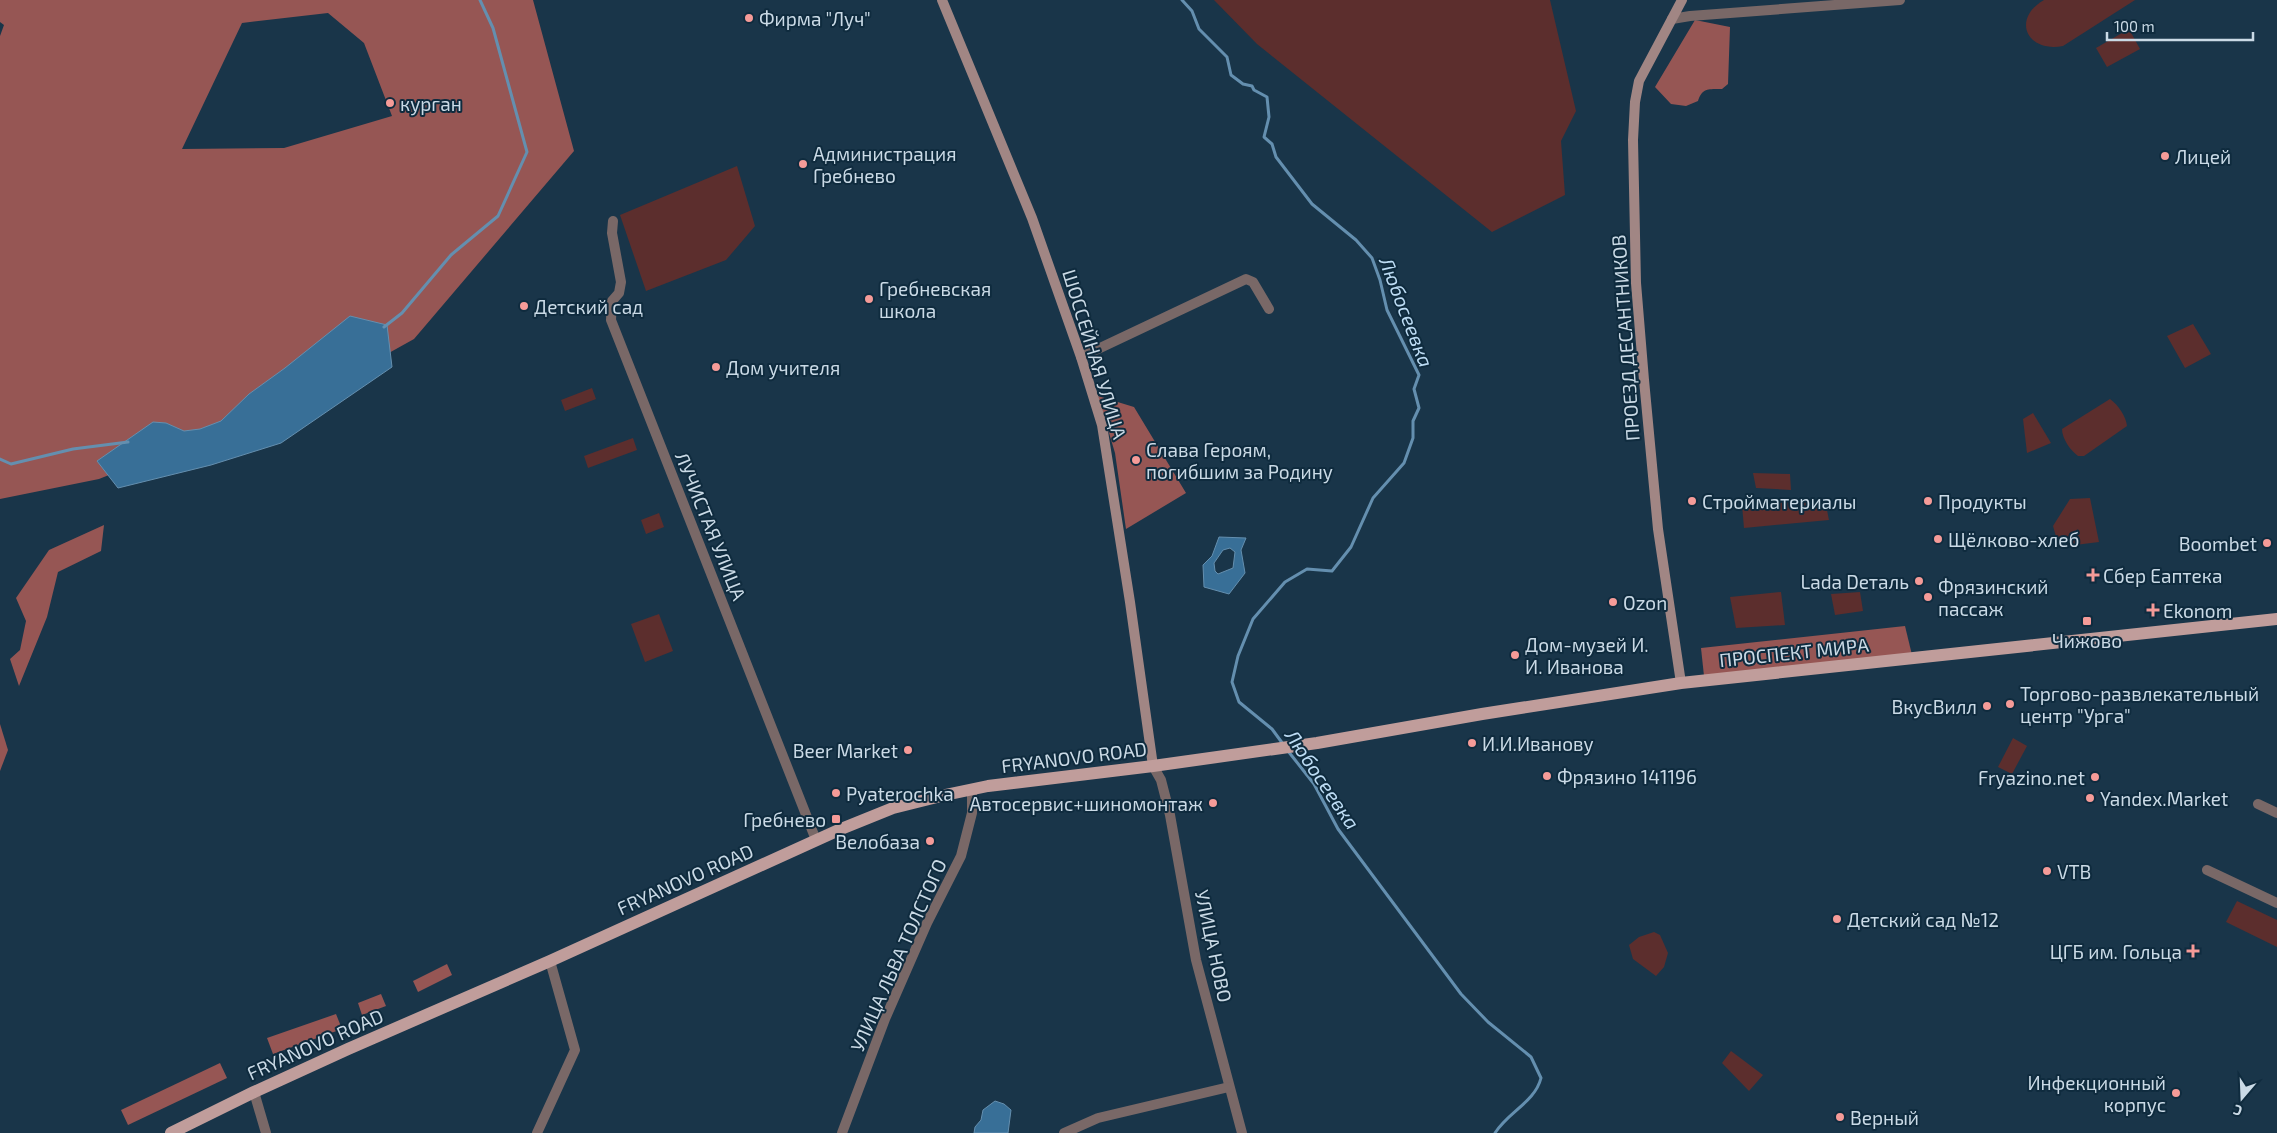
<svg xmlns="http://www.w3.org/2000/svg" width="2277" height="1133" viewBox="0 0 2277 1133" font-family="'Exo 2',sans-serif">
<rect width="100%" height="100%" fill="#193549"/>
<g fill="#5c2e2d">
<path d="M1214 0H1550L1576 111 1561 141 1565 195 1492 232 1257 44Z"/>
<path d="M2044 0H2135L2063 46C2027 53 2011 19 2044 0Z"/>
<path d="M2129 29 2140 49 2107 67 2096 48Z"/>
<path d="M737 166 755 226 726 260 646 291 620 215Z"/>
<path d="M2193 324 2211 354 2185 368 2167 336Z"/>
<path d="M592 388 596 399 565 411 561 400Z"/>
<path d="M2110 399C2118 405 2126 416 2127 426L2084 456H2078C2071 451 2062 439 2062 429Z"/>
<path d="M2033 413 2051 443 2027 453 2023 419Z"/>
<path d="M633 438 637 450 588 468 584 456Z"/>
<path d="M1753 473 1790 474 1791 490 1756 488Z"/>
<path d="M2090 498 2099 542 2059 547 2053 526 2070 499Z"/>
<path d="M1825 500 1829 520 1744 528 1742 505Z"/>
<path d="M659 513 664 527 646 534 641 520Z"/>
<path d="M1781 592 1785 625 1736 628 1730 597Z"/>
<path d="M1860 592 1863 611 1835 615 1831 594Z"/>
<path d="M659 614 673 651 645 662 631 624Z"/>
<path d="M2013 738 2027 746 2012 774 1998 767Z"/>
<path d="M2237 901 2277 920V947L2226 922Z"/>
<path d="M1654 932 1660 935 1668 953 1664 967 1656 976 1633 959 1629 945 1639 937Z"/>
<path d="M1731 1051 1763 1075 1749 1091 1722 1063Z"/>
</g>
<g fill="#965654" fill-rule="evenodd">
<path d="M0 0H533L574 151 414 339 326 388 99 479 0 499V36L4 25 0 22ZM328 13 364 43 392 116 284 148 182 149 242 23Z"/>
<path d="M1695 20 1730 27 1728 84 1722 89C1708 89 1702 88 1698 101L1686 106 1671 104 1655 87Z"/>
<path d="M1098 396 1134 407 1186 493 1126 529 1115 453Z"/>
<path d="M104 525 101 551 58 572 47 617 19 686 10 659 20 650 26 621 16 598 49 550Z"/>
<path d="M1905 626 1912 655 1704 676 1701 648Z"/>
<path d="M0 724 8 750 0 771Z"/>
<path d="M447 964 452 975 418 992 413 981Z"/>
<path d="M381 994 386 1006 362 1015 358 1003Z"/>
<path d="M336 1014 342 1029 273 1054 267 1038Z"/>
<path d="M220 1063 227 1078 128 1125 121 1110Z"/>
</g>
<g fill="#386f97" stroke="#648faf" fill-rule="evenodd">
<path d="M350 316 387 325 392 367 281 443 211 465 118 488 97 461 153 422 166 423 184 431 200 429 221 421 249 394 285 368Z"/>
<path d="M1219 537 1246 538 1241 550 1245 573 1229 594 1204 587 1203 565 1212 556ZM1230 548 1235 552 1233 568 1218 574 1215 571 1214 563 1223 550Z"/>
<path d="M995 1101 1004 1104 1011 1110 1008 1133H974L975 1127 981 1120 983 1110Z"/>
</g>
<g fill="none" stroke-linecap="round" stroke-linejoin="round">
<g stroke="#648faf" stroke-width="3">
<path d="M1182 0 1192 11 1199 29 1227 57 1231 75 1243 84 1252 86 1254 90 1267 97 1269 117 1264 137 1272 144 1276 157 1312 204 1356 240 1372 258 1380 280 1387 310 1419 375 1414 389 1419 408 1413 421V438L1404 463 1373 498 1351 547 1332 571 1307 569 1285 582 1253 619 1238 656 1232 682 1239 702 1272 729 1283 744"/>
<path d="M384 327 402 313 451 255 498 216 527 152 493 28 480 0"/>
<path d="M0 459 11 464 73 449 128 442"/>
<path d="M1288 751 1314 784 1338 829 1461 994 1488 1022 1531 1057 1541 1078C1535 1102 1508 1112 1495 1133"/>
</g>
<g stroke="#796867" stroke-width="10">
<path d="M1672 19 1690 16 1900 0"/>
<path d="M613 221 612 233 621 282 619 293 612 301 611 320 816 840"/>
<path d="M1081 357 1246 279 1253 282 1269 309"/>
<path d="M1153 766 1161 780 1170 815 1196 960 1242 1133"/>
<path d="M2258 804 2277 813"/>
<path d="M2207 870 2277 903"/>
<path d="M254 1092 266 1133"/>
<path d="M537 1133 575 1050 550 961"/>
<path d="M842 1133 885 1019 927 923 961 856 972 813V789"/>
<path d="M1064 1133 1098 1118 1229 1087"/>
</g>
<g stroke="#a18684" stroke-width="10">
<path d="M942 0 1032 218 1081 357 1102 425 1130 602 1153 766"/>
<path d="M1681 683 1658 529 1644 380 1636 283 1633 140 1635 102 1639 81 1682 0"/>
</g>
<path stroke="#c09d9b" stroke-width="12" d="M171 1133 254 1092 348 1049 550 961 841 829 893 808 945 795 988 786 1153 766 1317 743 1482 714 1681 683 2277 619"/>
</g>
<g fill="#f59b98" stroke="#0f2b3e" stroke-width="2">
<circle cx="749" cy="18" r="5"/>
<circle cx="390" cy="103" r="5"/>
<circle cx="2165" cy="156" r="5"/>
<circle cx="803" cy="164" r="5"/>
<circle cx="869" cy="299" r="5"/>
<circle cx="524" cy="306" r="5"/>
<circle cx="716" cy="367" r="5"/>
<circle cx="1136" cy="460" r="5"/>
<circle cx="1692" cy="501" r="5"/>
<circle cx="1928" cy="501" r="5"/>
<circle cx="1938" cy="539" r="5"/>
<circle cx="2267" cy="543" r="5"/>
<path d="M2090.5 567.5h5v5h5v5h-5v5h-5v-5h-5v-5h5z"/>
<circle cx="1919" cy="581" r="5"/>
<circle cx="1928" cy="597" r="5"/>
<circle cx="1613" cy="602" r="5"/>
<path d="M2150.5 602.5h5v5h5v5h-5v5h-5v-5h-5v-5h5z"/>
<rect x="2082" y="616" width="10" height="10" rx="2.5"/>
<circle cx="1515" cy="655" r="5"/>
<circle cx="2010" cy="704" r="5"/>
<circle cx="1987" cy="706" r="5"/>
<circle cx="1472" cy="743" r="5"/>
<circle cx="908" cy="750" r="5"/>
<circle cx="1547" cy="776" r="5"/>
<circle cx="2095" cy="777" r="5"/>
<circle cx="836" cy="793" r="5"/>
<circle cx="2090" cy="798" r="5"/>
<circle cx="1213" cy="803" r="5"/>
<rect x="831" y="814" width="10" height="10" rx="2.5"/>
<circle cx="930" cy="841" r="5"/>
<circle cx="2047" cy="871" r="5"/>
<circle cx="1837" cy="919" r="5"/>
<path d="M2190.5 943.5h5v5h5v5h-5v5h-5v-5h-5v-5h5z"/>
<circle cx="2176" cy="1093" r="5"/>
<circle cx="1840" cy="1117" r="5"/>
</g>
<g text-anchor="middle" dominant-baseline="central" stroke-width="4" stroke-linejoin="round" paint-order="stroke">
<g font-size="19" fill="#cadae6" stroke="#0f2b3e" text-anchor="start">
<text x="759" y="18">Фирма "Луч"</text>
<text x="400" y="103">курган</text>
<text x="813" y="153">Администрация<tspan x="813" dy="22">Гребнево</tspan></text>
<text x="2175" y="156">Лицей</text>
<text x="879" y="288">Гребневская<tspan x="879" dy="22">школа</tspan></text>
<text x="534" y="306">Детский сад</text>
<text x="726" y="367">Дом учителя</text>
<text x="1146" y="449">Слава Героям,<tspan x="1146" dy="22">погибшим за Родину</tspan></text>
<text x="1702" y="501">Стройматериалы</text>
<text x="1938" y="501">Продукты</text>
<text x="1948" y="539">Щёлково-хлеб</text>
<text x="2257" y="543" text-anchor="end">Boombet</text>
<text x="2103" y="575">Сбер Еаптека</text>
<text x="1909" y="581" text-anchor="end">Lada Dеталь</text>
<text x="1938" y="586">Фрязинский<tspan x="1938" dy="22">пассаж</tspan></text>
<text x="1623" y="602">Ozon</text>
<text x="2163" y="610">Ekonom</text>
<text x="2087" y="640" text-anchor="middle">Чижово</text>
<text x="1525" y="644">Дом-музей И.<tspan x="1525" dy="22">И. Иванова</tspan></text>
<text x="2020" y="693">Торгово-развлекательный<tspan x="2020" dy="22">центр "Урга"</tspan></text>
<text x="1977" y="706" text-anchor="end">ВкусВилл</text>
<text x="1482" y="743">И.И.Иванову</text>
<text x="898" y="750" text-anchor="end">Beer Market</text>
<text x="1557" y="776">Фрязино 141196</text>
<text x="2085" y="777" text-anchor="end">Fryazino.net</text>
<text x="846" y="793">Pyaterochka</text>
<text x="2100" y="798">Yandex.Market</text>
<text x="1203" y="803" text-anchor="end">Автосервис+шиномонтаж</text>
<text x="826" y="819" text-anchor="end">Гребнево</text>
<text x="920" y="841" text-anchor="end">Велобаза</text>
<text x="2057" y="871">VTB</text>
<text x="1847" y="919">Детский сад №12</text>
<text x="2182" y="951" text-anchor="end">ЦГБ им. Гольца</text>
<text x="2166" y="1082" text-anchor="end">Инфекционный<tspan x="2166" dy="22">корпус</tspan></text>
<text x="1850" y="1117">Верный</text>
</g>
<g font-size="19" fill="#cadae6" stroke="#0f2b3e">
<text transform="translate(1625 338) rotate(-94)">ПРОЕЗД ДЕСАНТНИКОВ</text>
<text transform="translate(1095 354) rotate(73)">ШОССЕЙНАЯ УЛИЦА</text>
<text transform="translate(711 526) rotate(68)">ЛУЧИСТАЯ УЛИЦА</text>
<text transform="translate(1794 652) rotate(-6)">ПРОСПЕКТ МИРА</text>
<text transform="translate(1074 757) rotate(-7)">FRYANOVO ROAD</text>
<text transform="translate(685 879) rotate(-24)">FRYANOVO ROAD</text>
<text transform="translate(1214 946) rotate(78)">УЛИЦА НОВО</text>
<text transform="translate(898 955) rotate(-66)">УЛИЦА ЛЬВА ТОЛСТОГО</text>
<text transform="translate(315 1044) rotate(-24)">FRYANOVO ROAD</text>
</g>
<g font-size="20" font-style="italic" fill="#bddcf4" stroke="#0f2b3e">
<text transform="translate(1407 312) rotate(69)">Любосеевка</text>
<text transform="translate(1323 779) rotate(56)">Любосеевка</text>
</g>
</g>
<g transform="translate(2242 1098) rotate(199)" stroke="#0f2b3e" stroke-width="4" paint-order="stroke">
<path d="M0-4L9 19L0 12L-9 19Z" fill="#cadae6"/>
<text y="-8" font-size="14" font-weight="bold" text-anchor="middle" fill="#cadae6">С</text>
</g>
<path d="M2107 32v8h146v-8" fill="none" stroke="#cadae6" stroke-width="2.5"/>
<text x="2114" y="32" font-size="15" fill="#cadae6" stroke="#0f2b3e" stroke-width="4" paint-order="stroke">100 m</text>
</svg>
